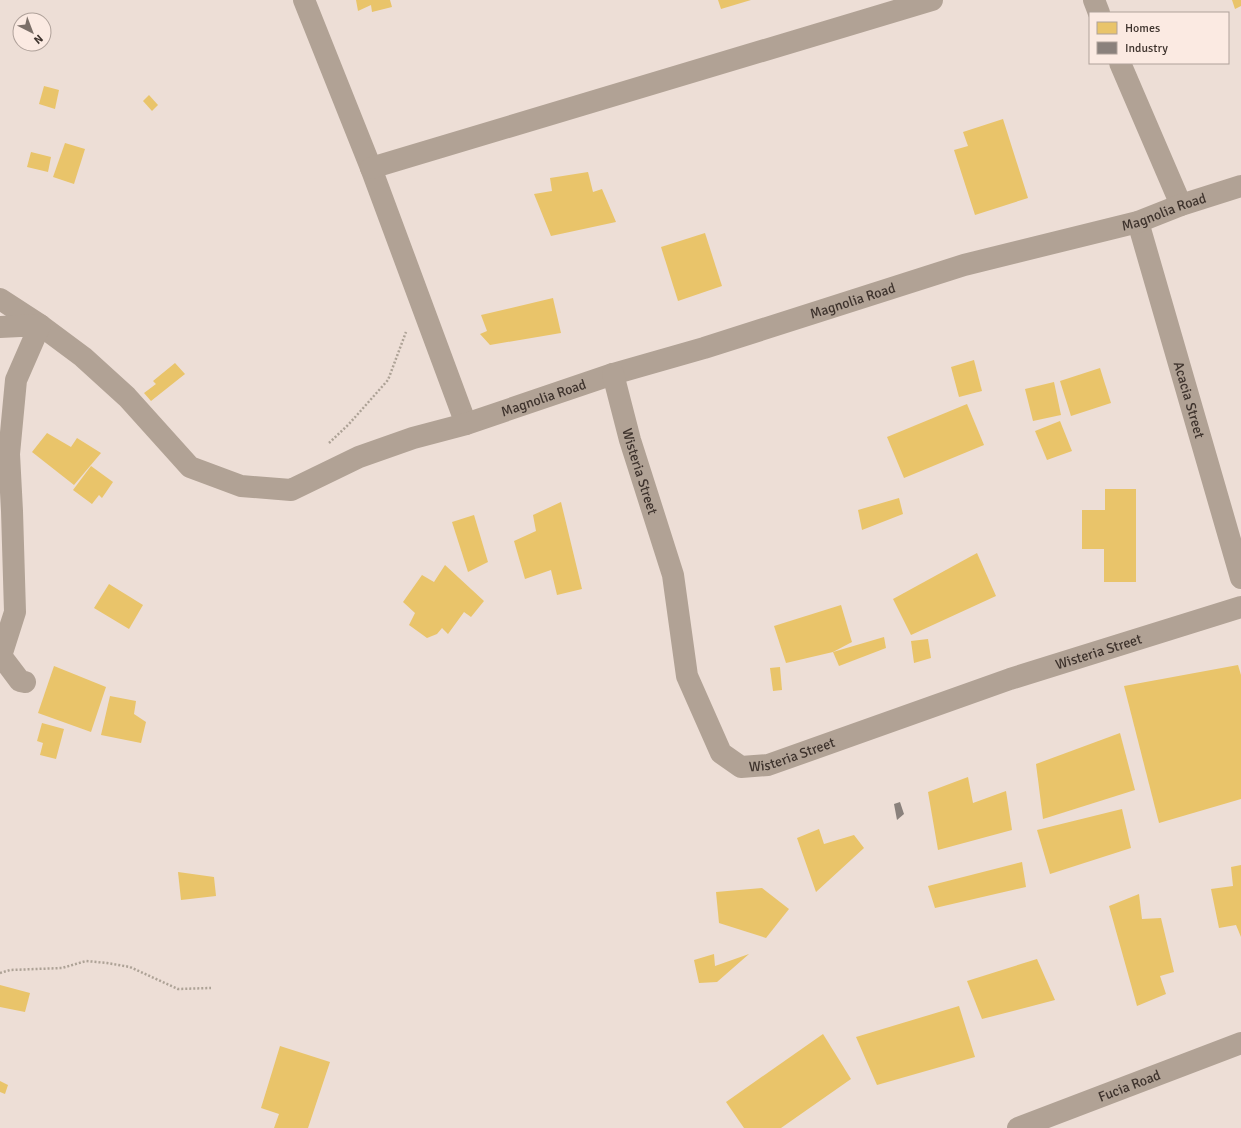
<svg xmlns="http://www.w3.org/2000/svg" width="1241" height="1128" viewBox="0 0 1241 1128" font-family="Signika,sans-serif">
<rect width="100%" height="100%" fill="#edded6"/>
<g fill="#e9c46a">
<path d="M356 0H390L392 7 372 12 371 5 358 11Z"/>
<path d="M718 0H751L721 9Z"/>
<path d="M1232 0H1241V6L1235 9Z"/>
<path d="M44 86 59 90 55 109 39 104Z"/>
<path d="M149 95 158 105 152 111 143 101Z"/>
<path d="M1003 119 1028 198 975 215 954 150 968 146 963 132Z"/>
<path d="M65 143 85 149 74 184 53 177Z"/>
<path d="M31 152 51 157 48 172 27 167Z"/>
<path d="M588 172 593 192 602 189 616 222 551 236 534 194 552 191 550 178Z"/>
<path d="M705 233 722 286 678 301 661 247Z"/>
<path d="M553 298 561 333 490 345 480 334 487 331 481 315Z"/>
<path d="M974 360 982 391 959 397 951 367Z"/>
<path d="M175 363 185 374 151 401 144 393 156 384 153 381Z"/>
<path d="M1100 368 1111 403 1071 416 1060 381Z"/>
<path d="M1054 382 1061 415 1033 421 1025 389Z"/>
<path d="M967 404 984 445 904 478 887 437Z"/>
<path d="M1060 421 1072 451 1047 460 1035 431Z"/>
<path d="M47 433 71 447 77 438 101 453 74 485 32 452Z"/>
<path d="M91 466 113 482 102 498 99 495 92 504 73 490Z"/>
<path d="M1105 489H1136V582H1104V549H1082V510H1105Z"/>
<path d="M899 498 903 514 862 530 858 510Z"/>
<path d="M561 502 582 589 557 595 551 570 525 579 514 541 536 531 533 515Z"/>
<path d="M474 515 488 562 468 572 452 522Z"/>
<path d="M977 553 996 596 911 635 893 599Z"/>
<path d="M445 565 484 601 471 617 464 612 448 634 442 628 437 634 427 638 409 625 415 613 403 602 422 575 434 582Z"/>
<path d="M109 584 143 605 129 629 94 608Z"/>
<path d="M841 605 852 642 833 652 786 663 774 626Z"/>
<path d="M884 637 886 648 839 666 833 652Z"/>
<path d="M928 639 931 658 914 663 911 641Z"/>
<path d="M1238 665 1241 675V799L1159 823 1124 686Z"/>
<path d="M54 666 106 687 91 732 38 713Z"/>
<path d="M780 667 782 690 773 691 770 668Z"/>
<path d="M110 696 136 701 134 714 146 722 141 743 101 735Z"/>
<path d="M42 723 64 729 56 759 40 755 43 743 37 741Z"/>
<path d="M1120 733 1135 790 1043 819 1036 764Z"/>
<path d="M968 777 973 803 1006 791 1012 830 938 850 928 792Z"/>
<path d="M1122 809 1131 848 1050 874 1037 830Z"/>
<path d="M819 829 824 844 854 835 864 848 816 892 797 838Z"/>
<path d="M1022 862 1026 887 935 908 928 886Z"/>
<path d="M1241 865V937L1236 925 1219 928 1211 889 1233 886 1231 867Z"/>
<path d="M178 872 214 877 216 896 181 900Z"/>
<path d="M762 888 789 909 766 938 719 923 716 892Z"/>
<path d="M1139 894 1142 919 1161 918 1174 972 1160 976 1166 994 1137 1006 1109 906Z"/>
<path d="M714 954 715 966 749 954 717 982 699 983 694 960Z"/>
<path d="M1037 959 1055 1000 982 1019 967 981Z"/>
<path d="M0 985 30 993 25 1012 0 1007Z"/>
<path d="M959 1006 975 1057 877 1085 856 1037Z"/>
<path d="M823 1034 851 1079 781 1128H744L726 1102Z"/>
<path d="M280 1046 330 1062 308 1128H274L279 1114 261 1108Z"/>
<path d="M0 1081 8 1085 5 1094 0 1092Z"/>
</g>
<path fill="#8a817c" d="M900 802 904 814 897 820 894 804Z"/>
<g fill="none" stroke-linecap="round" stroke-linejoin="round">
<g stroke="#ada296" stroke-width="2.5" stroke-dasharray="2 2" stroke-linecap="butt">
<path d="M329 443 349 424 388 380 406 332"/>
<path d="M0 973 10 970 62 968 86 961 107 963 130 967 178 989 211 988"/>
</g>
<g stroke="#b1a295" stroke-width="22">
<path d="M304 0 371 168 466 424"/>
<path d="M1094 0 1099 13"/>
<path d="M1120 63 1181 205"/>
<path d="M371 168 932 0"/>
<path id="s1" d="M1138 222 1241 578"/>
<path id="s2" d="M0 299 40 325 83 357 127 397 190 467 241 486 291 490 359 457 413 438 466 424 613 374 704 348 964 265 1138 222 1181 205 1241 186"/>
<path d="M0 327 40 325 16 380 9 454 12 511 15 612 1 656 20 681 25 682"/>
<path id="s3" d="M613 374 630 440 673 575 687 676 721 753 741 767 768 765 1010 679 1241 607"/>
<path id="s4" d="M1018 1128 1241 1043"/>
</g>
</g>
<g text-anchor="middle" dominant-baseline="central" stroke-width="4" stroke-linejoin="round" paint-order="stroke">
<g font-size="14" fill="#3e332d" stroke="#fbeae2">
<text stroke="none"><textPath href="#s2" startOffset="1277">Magnolia Road</textPath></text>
<text stroke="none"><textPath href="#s2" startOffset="953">Magnolia Road</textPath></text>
<text stroke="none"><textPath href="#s2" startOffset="629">Magnolia Road</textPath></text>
<text stroke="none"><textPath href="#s1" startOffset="185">Acacia Street</textPath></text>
<text stroke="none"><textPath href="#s3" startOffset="101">Wisteria Street</textPath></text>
<text stroke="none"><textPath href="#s3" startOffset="797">Wisteria Street</textPath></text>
<text stroke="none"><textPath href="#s3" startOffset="473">Wisteria Street</textPath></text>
<text stroke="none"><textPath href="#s4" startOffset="119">Fucia Road</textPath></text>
</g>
</g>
<rect x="1089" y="12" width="140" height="52" fill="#fbeae2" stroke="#afa19a"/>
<rect x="1097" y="22" width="20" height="12" fill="#e9c46a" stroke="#afa19a"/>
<text x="1125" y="32" font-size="12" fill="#3e332d">Homes</text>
<rect x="1097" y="42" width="20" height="12" fill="#8a817c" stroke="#afa19a"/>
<text x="1125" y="52" font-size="12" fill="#3e332d">Industry</text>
<g transform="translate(32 32) rotate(138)"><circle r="19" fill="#fbeae2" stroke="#afa19a"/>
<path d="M0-3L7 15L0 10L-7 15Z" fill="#7b6f68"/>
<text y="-6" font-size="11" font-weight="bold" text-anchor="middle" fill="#3e332d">N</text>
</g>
</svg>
